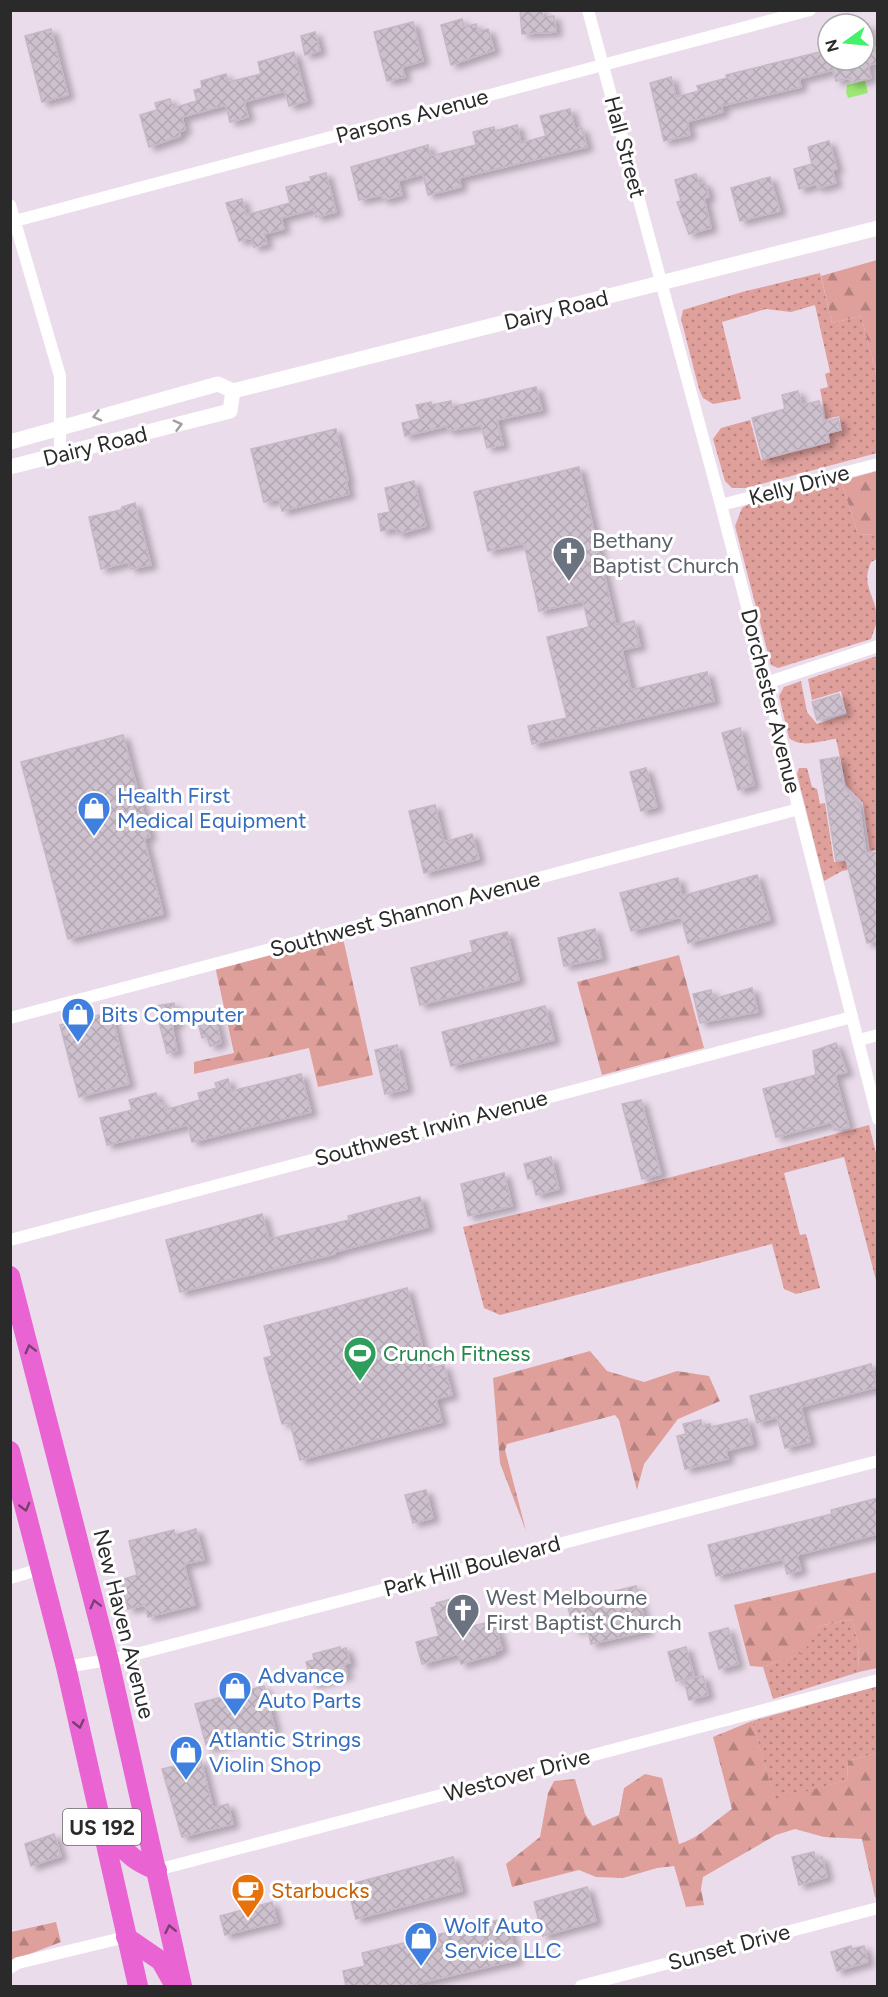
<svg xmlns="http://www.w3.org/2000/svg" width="888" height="1997" viewBox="0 0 888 1997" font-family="Figtree,sans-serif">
<defs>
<pattern id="grass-dots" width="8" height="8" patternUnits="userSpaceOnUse" patternTransform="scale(1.5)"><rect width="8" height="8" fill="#df9f9b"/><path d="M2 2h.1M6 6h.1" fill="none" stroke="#b5827f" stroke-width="1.8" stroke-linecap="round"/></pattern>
<pattern id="forest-firs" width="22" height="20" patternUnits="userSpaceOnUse" patternTransform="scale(1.5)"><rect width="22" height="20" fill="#df9f9b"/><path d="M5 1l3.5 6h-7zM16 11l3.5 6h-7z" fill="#b5827f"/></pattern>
<pattern id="building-cross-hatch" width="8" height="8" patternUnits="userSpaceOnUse" patternTransform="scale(1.5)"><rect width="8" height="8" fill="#cec1ce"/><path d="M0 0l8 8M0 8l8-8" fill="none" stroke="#b1a6b1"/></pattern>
<filter id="shadow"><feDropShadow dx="6" dy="4" stdDeviation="3" flood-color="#0004"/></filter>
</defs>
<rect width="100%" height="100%" fill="#ebdceb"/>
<g fill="url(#grass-dots)">
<path d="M820 273 832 323 861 316 877 376V453L746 488H732L725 481 713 439 721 428 750 420 761 460 830 442 829 434 842 430 839 416 826 419 820 389 828 387 825 374 830 372 815 305 791 312 766 309 722 322 741 399 713 404 703 398 699 389 681 319 683 310 742 292Z"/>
<path d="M841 481 858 534 877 535V559L871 562C860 587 877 596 877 620 876 626 873 632 871 639L778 668 771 665 735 526 742 508 749 504Z"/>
<path d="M877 656 878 850 870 851 863 803 846 785 836 739C821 740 803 749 789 738L779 696 784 687 801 681 807 712 817 724 847 714 841 691 812 700 808 679Z"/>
<path d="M799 768H807L812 787 817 789 820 804 825 803 834 862 871 856 872 864 842 871 824 881 797 774Z"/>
<path d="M869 1125 878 1161 877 1284 844 1157 784 1173 800 1235 806 1234 820 1288 796 1294 784 1289 772 1244 500 1315 484 1308 463 1227 668 1178Z"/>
<path d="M852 1619 858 1644 859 1672 773 1699 763 1667 803 1652 819 1626Z"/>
<path d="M877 1686V1753L848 1761 847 1780 775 1801 752 1721Z"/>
</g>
<g fill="url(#forest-firs)">
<path d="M877 260H878L877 376 861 316 832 323 821 276Z"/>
<path d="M877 471V535L858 534 841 481Z"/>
<path d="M343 938 373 1075 318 1087 309 1048 194 1074V1062L234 1053 215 966Z"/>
<path d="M679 955 704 1048 602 1075 577 982Z"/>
<path d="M590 1351 607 1371 644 1382 677 1371 709 1376 720 1401 678 1419 644 1464 637 1490 619 1420 615 1415 507 1444 505 1450 526 1531 500 1463 493 1378Z"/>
<path d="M877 1572V1668L859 1672 858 1644 852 1619 819 1626 804 1652 763 1667 750 1666 734 1605Z"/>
<path d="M752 1721 775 1800 847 1780 848 1761 877 1753V1898L875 1897 862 1839 824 1837 795 1829 776 1835 703 1877 701 1889 704 1905 686 1907 674 1866 657 1868 623 1878 596 1877 579 1870 512 1887 506 1864 540 1837 548 1793 554 1781 575 1779 585 1814 593 1826 619 1815 624 1788 645 1774 662 1778 679 1844C700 1838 714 1821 732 1809L713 1737Z"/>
<path d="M56 1922 61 1942 11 1961V1932Z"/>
</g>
<path fill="#9be874" d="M865 80 868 93 848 98 846 92 847 85Z"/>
<g fill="url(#building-cross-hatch)" stroke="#c6b6c6" stroke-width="1.5" filter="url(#shadow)">
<path d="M520 10H542L543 17 554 16 556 32 522 34Z"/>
<path d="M462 19 464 27 476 24 478 32 488 29 494 50 451 65 441 25Z"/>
<path d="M413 22 423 61 402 67 405 77 387 81 374 32Z"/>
<path d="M868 24 878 60V63L868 65 871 78 851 83 850 78 836 81 833 70 799 79 801 87 721 106 723 112 687 122 690 135 664 141 650 83 671 77 676 97 699 91 697 86 727 78 726 75 828 50V60H864V25Z"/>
<path d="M51 29 68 95 42 102 25 36Z"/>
<path d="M315 32 320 51 305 55 301 36Z"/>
<path d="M294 52 307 101 289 106 285 91 244 102 248 117 230 122 226 105 182 117 185 130 179 132 180 136 149 147 140 115 157 110 155 103 170 99 173 108 197 101 194 90 202 88 201 81 226 74 228 82 261 74 258 62Z"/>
<path d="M570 109 575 129 582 128 587 147 467 176 459 178 461 187 428 195 423 174 398 181 402 195 383 200 382 195 359 200 351 167 428 145 430 156 476 145 473 132 494 127 495 131 517 125 521 143 546 136 540 116Z"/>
<path d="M829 141 837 169 832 170 836 183 818 188 816 184 799 189 794 169 812 164 808 147Z"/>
<path d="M326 173 336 212 316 217 314 209 281 218 284 229 264 234 267 244 254 247 251 238 239 241 226 203 242 199 246 215 290 203 286 187 311 181 310 177Z"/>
<path d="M696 174 699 184 705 183 709 197 704 198 711 228 689 234 677 202 681 201 675 180Z"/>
<path d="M770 177 780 211 740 221 731 188Z"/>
<path d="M536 387 542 410 497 420 503 445 487 448 481 425 448 431 447 426 405 436 402 423 420 419 416 405 431 402 432 405 451 401 452 407Z"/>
<path d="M798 391 802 405 819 401 824 422 838 418 841 430 827 433 829 442 763 459 752 418 785 409 782 395Z"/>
<path d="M336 429 348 480 346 481 349 494 282 511 279 499 264 502 251 449Z"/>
<path d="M579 467 616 625 634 621 640 646 622 650 631 690 707 672 714 701 532 744 528 726 567 718 547 637 589 627 583 601 539 611 524 543 488 551 474 492Z"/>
<path d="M414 481 426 526 398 534 396 528 381 531 378 514 390 512 385 488Z"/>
<path d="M135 503 151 565 131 569 128 562 101 569 89 517 121 510 122 507Z"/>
<path d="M839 694 845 712 817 720 812 702Z"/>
<path d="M740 728 754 785 738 790 722 733Z"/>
<path d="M123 735 150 837 144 838 163 914 68 939 21 762Z"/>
<path d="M839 757 844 787 859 805 866 854 878 852V941L867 943 846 860 836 861 820 760Z"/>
<path d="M646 768 657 807 641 811 630 772Z"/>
<path d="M435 805 444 842 472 834 479 859 424 873 409 811Z"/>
<path d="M757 875 770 920 688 943 681 917 631 931 620 893 678 878 682 896Z"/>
<path d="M595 929 602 958 564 966 558 938Z"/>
<path d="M507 932 519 980 420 1005 411 968 473 952 470 941Z"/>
<path d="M752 988 758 1012 700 1023 693 994 711 990 713 999Z"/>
<path d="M174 1003 178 1023 172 1025 177 1051 167 1053 155 1006Z"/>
<path d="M545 1006 554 1040 451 1066 442 1032Z"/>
<path d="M111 1012 129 1084 79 1097 60 1025Z"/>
<path d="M214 1012 221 1043 210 1046 207 1036 202 1038 199 1026 205 1025 202 1015Z"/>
<path d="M836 1043 847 1072 835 1075 849 1127 834 1130 832 1122 776 1137 763 1089 816 1075 813 1051Z"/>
<path d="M397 1045 407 1089 385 1094 375 1050Z"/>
<path d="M301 1074 311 1112 192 1142 188 1125 107 1145 100 1118 132 1110 129 1100 156 1093 159 1104 163 1103 165 1110 200 1100 198 1093 217 1088 215 1083 228 1079 231 1091Z"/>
<path d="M641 1100 661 1174 642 1179 622 1104Z"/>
<path d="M551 1157 559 1189 536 1195 532 1178 528 1179 524 1164Z"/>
<path d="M504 1173 512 1206 468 1216 461 1184Z"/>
<path d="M420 1197 428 1227 335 1252V1254L180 1292 166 1240 262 1214 269 1239 349 1220 348 1216Z"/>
<path d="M407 1288 428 1369 444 1365 452 1395 436 1399 442 1422 300 1460 290 1423 282 1424 264 1358 272 1356 264 1326Z"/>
<path d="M871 1364 877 1387 801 1407 810 1442 785 1448 777 1417 757 1423 750 1396Z"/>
<path d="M747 1419 753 1444 726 1451 728 1459 685 1469 677 1436 686 1434 683 1424 701 1420 702 1426 710 1424 711 1427Z"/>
<path d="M426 1490 433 1518 413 1523 405 1495Z"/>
<path d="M878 1498V1534L797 1555 801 1570 787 1574 783 1559 716 1576 708 1545 832 1514 831 1510Z"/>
<path d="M196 1529 204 1560 184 1564 195 1605 148 1617 145 1605 128 1609 121 1580 137 1575 129 1541 174 1530 175 1535Z"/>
<path d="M636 1586 647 1631 591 1644 587 1627 574 1630 567 1603Z"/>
<path d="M456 1598 465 1628 485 1623 487 1630 496 1627 502 1649 494 1652 495 1654 461 1664 458 1654 422 1664 416 1642 439 1636 431 1608 437 1606 436 1603Z"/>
<path d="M728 1628 738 1664 719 1669 709 1633Z"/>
<path d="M340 1647V1650L346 1648 350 1663 344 1664 347 1675 312 1684 306 1662 314 1660 313 1654Z"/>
<path d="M686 1647 694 1676 676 1681 668 1652Z"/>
<path d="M703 1676 708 1695 689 1700 684 1680Z"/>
<path d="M264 1686 275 1730 207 1748 195 1704Z"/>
<path d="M201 1760 213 1808 228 1804 233 1824 182 1837 162 1769Z"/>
<path d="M54 1834 61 1856 31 1866 25 1844Z"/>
<path d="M814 1852 815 1859 822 1857 827 1877 799 1885 792 1857Z"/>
<path d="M453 1857 462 1891 356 1919 347 1885Z"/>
<path d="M587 1887 596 1921 543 1936 534 1902Z"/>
<path d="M272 1902 277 1922 225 1935 220 1916Z"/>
<path d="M498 1920 509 1928 517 1960 407 1986H346L343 1971 365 1966 362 1953Z"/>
<path d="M851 1946 852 1949 864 1946 868 1962 837 1971 831 1952Z"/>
</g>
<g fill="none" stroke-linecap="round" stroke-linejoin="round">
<g stroke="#fff" stroke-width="12">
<path d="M588 10 721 505 878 1119"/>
<path d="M10 205 60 376V455"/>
<path d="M15 221 810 10"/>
<path d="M721 505 878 464"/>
<path d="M766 683 878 646"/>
<path d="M10 1018 799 809"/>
<path d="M859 1040 878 1035"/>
<path d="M10 1240 852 1017"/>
<path d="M10 1578 41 1569"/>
<path d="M66 1667 125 1657 878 1461"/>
<path d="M157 1870 878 1680"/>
<path d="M10 1968 18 1963 126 1937"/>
<path d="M581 1986 878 1908"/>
</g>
<g stroke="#fff" stroke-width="15">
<path d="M10 442 218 384 233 391 878 228"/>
<path d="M10 467 230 411 233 391"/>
</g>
<g stroke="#e963d3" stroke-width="20">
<path d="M10 1276 109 1661 182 1986"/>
<path d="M10 1451 66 1667 138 1986"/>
<path d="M106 1824C122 1848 129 1860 157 1870"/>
<path d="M126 1937 161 1961 175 1986"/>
</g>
</g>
<defs><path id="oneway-chevron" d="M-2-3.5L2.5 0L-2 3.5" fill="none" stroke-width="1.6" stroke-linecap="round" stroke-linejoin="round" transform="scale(1.5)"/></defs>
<g stroke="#9f9f9f">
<use href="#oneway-chevron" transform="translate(97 416) rotate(165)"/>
<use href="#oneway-chevron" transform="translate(178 425) rotate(-15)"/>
</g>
<g stroke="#76416e">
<use href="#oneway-chevron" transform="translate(30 1349) rotate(-104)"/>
<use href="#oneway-chevron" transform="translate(25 1507) rotate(75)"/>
<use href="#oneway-chevron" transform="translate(95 1604) rotate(-104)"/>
<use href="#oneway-chevron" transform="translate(79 1724) rotate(77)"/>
<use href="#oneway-chevron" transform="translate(170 1929) rotate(-102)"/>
</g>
<defs>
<symbol id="church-pin" viewBox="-11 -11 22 30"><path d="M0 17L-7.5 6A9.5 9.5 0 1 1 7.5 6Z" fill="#6b7280" stroke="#fff"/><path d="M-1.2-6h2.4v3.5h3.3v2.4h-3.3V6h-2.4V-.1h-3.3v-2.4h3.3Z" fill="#fff"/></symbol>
<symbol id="shop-pin" viewBox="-11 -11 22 30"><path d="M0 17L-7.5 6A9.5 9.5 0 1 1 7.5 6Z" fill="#3f7fe0" stroke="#fff"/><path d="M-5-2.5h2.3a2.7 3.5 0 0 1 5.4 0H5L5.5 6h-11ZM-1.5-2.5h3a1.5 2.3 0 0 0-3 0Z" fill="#fff"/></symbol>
<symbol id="stadium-pin" viewBox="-11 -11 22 30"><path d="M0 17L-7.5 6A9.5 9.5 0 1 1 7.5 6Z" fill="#2e9e5b" stroke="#fff"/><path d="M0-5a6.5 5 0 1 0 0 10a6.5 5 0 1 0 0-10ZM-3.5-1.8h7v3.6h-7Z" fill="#fff"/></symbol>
<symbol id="cafe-pin" viewBox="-11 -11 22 30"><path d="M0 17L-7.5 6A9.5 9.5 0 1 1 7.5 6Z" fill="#e8710a" stroke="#fff"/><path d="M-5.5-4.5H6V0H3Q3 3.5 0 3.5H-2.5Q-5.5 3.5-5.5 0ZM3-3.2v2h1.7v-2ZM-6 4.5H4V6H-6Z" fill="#fff"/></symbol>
</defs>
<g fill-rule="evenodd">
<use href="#church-pin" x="550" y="534" width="38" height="52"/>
<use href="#shop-pin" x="75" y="789" width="38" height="52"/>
<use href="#shop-pin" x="59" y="995" width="38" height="52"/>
<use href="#stadium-pin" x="341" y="1334" width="38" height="52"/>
<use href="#church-pin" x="444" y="1591" width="38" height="52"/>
<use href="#shop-pin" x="216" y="1669" width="38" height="52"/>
<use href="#shop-pin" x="167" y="1733" width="38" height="52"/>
<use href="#cafe-pin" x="229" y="1871" width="38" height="52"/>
<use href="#shop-pin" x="402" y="1919" width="38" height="52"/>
</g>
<g text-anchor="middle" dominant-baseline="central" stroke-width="6" stroke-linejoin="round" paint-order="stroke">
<rect fill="#fff" stroke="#6a6a6a" stroke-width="1.5" x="63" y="1809" width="78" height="36" rx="4.5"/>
<g font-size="21" font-weight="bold" fill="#2a2a2a">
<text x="102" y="1827">US 192</text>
</g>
<g font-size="22" fill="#2a2a2a" stroke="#fff">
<text transform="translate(412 116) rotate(-15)">Parsons Avenue</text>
<text transform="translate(625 147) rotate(75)">Hall Street</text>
<text transform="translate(556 310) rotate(-14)">Dairy Road</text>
<text transform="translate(95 446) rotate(-14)">Dairy Road</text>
<text transform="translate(799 485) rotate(-15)">Kelly Drive</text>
<text transform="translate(771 701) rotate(76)">Dorchester Avenue</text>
<text transform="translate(405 914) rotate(-15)">Southwest Shannon Avenue</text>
<text transform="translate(431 1128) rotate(-15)">Southwest Irwin Avenue</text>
<text transform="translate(472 1566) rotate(-15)">Park Hill Boulevard</text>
<text transform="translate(124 1624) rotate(76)">New Haven Avenue</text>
<text transform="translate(517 1775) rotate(-15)">Westover Drive</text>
<text transform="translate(729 1947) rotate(-15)">Sunset Drive</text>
</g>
<g font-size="22" fill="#5b616d" stroke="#fff" text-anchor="start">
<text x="592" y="540">Bethany<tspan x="592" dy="25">Baptist Church</tspan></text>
<text x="486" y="1597">West Melbourne<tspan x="486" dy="25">First Baptist Church</tspan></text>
</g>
<g font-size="22" fill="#366cbe" stroke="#fff" text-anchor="start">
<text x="117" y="795">Health First<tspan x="117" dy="25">Medical Equipment</tspan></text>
<text x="101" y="1014">Bits Computer</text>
<text x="258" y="1675">Advance<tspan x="258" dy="25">Auto Parts</tspan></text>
<text x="209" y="1739">Atlantic Strings<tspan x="209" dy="25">Violin Shop</tspan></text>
<text x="444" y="1925">Wolf Auto<tspan x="444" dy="25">Service LLC</tspan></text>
</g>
<g font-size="22" fill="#27864d" stroke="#fff" text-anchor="start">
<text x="383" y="1353">Crunch Fitness</text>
</g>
<g font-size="22" fill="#c56008" stroke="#fff" text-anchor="start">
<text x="271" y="1890">Starbucks</text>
</g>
</g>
<rect width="888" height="1997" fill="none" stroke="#2a2a2a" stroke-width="24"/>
<g transform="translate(846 42) rotate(255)"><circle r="28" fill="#ffffff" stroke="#aaaaaa" stroke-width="1.5"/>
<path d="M0-4.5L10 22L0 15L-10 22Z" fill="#44f169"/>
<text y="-9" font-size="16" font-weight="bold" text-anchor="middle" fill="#2a2a2a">N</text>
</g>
</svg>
